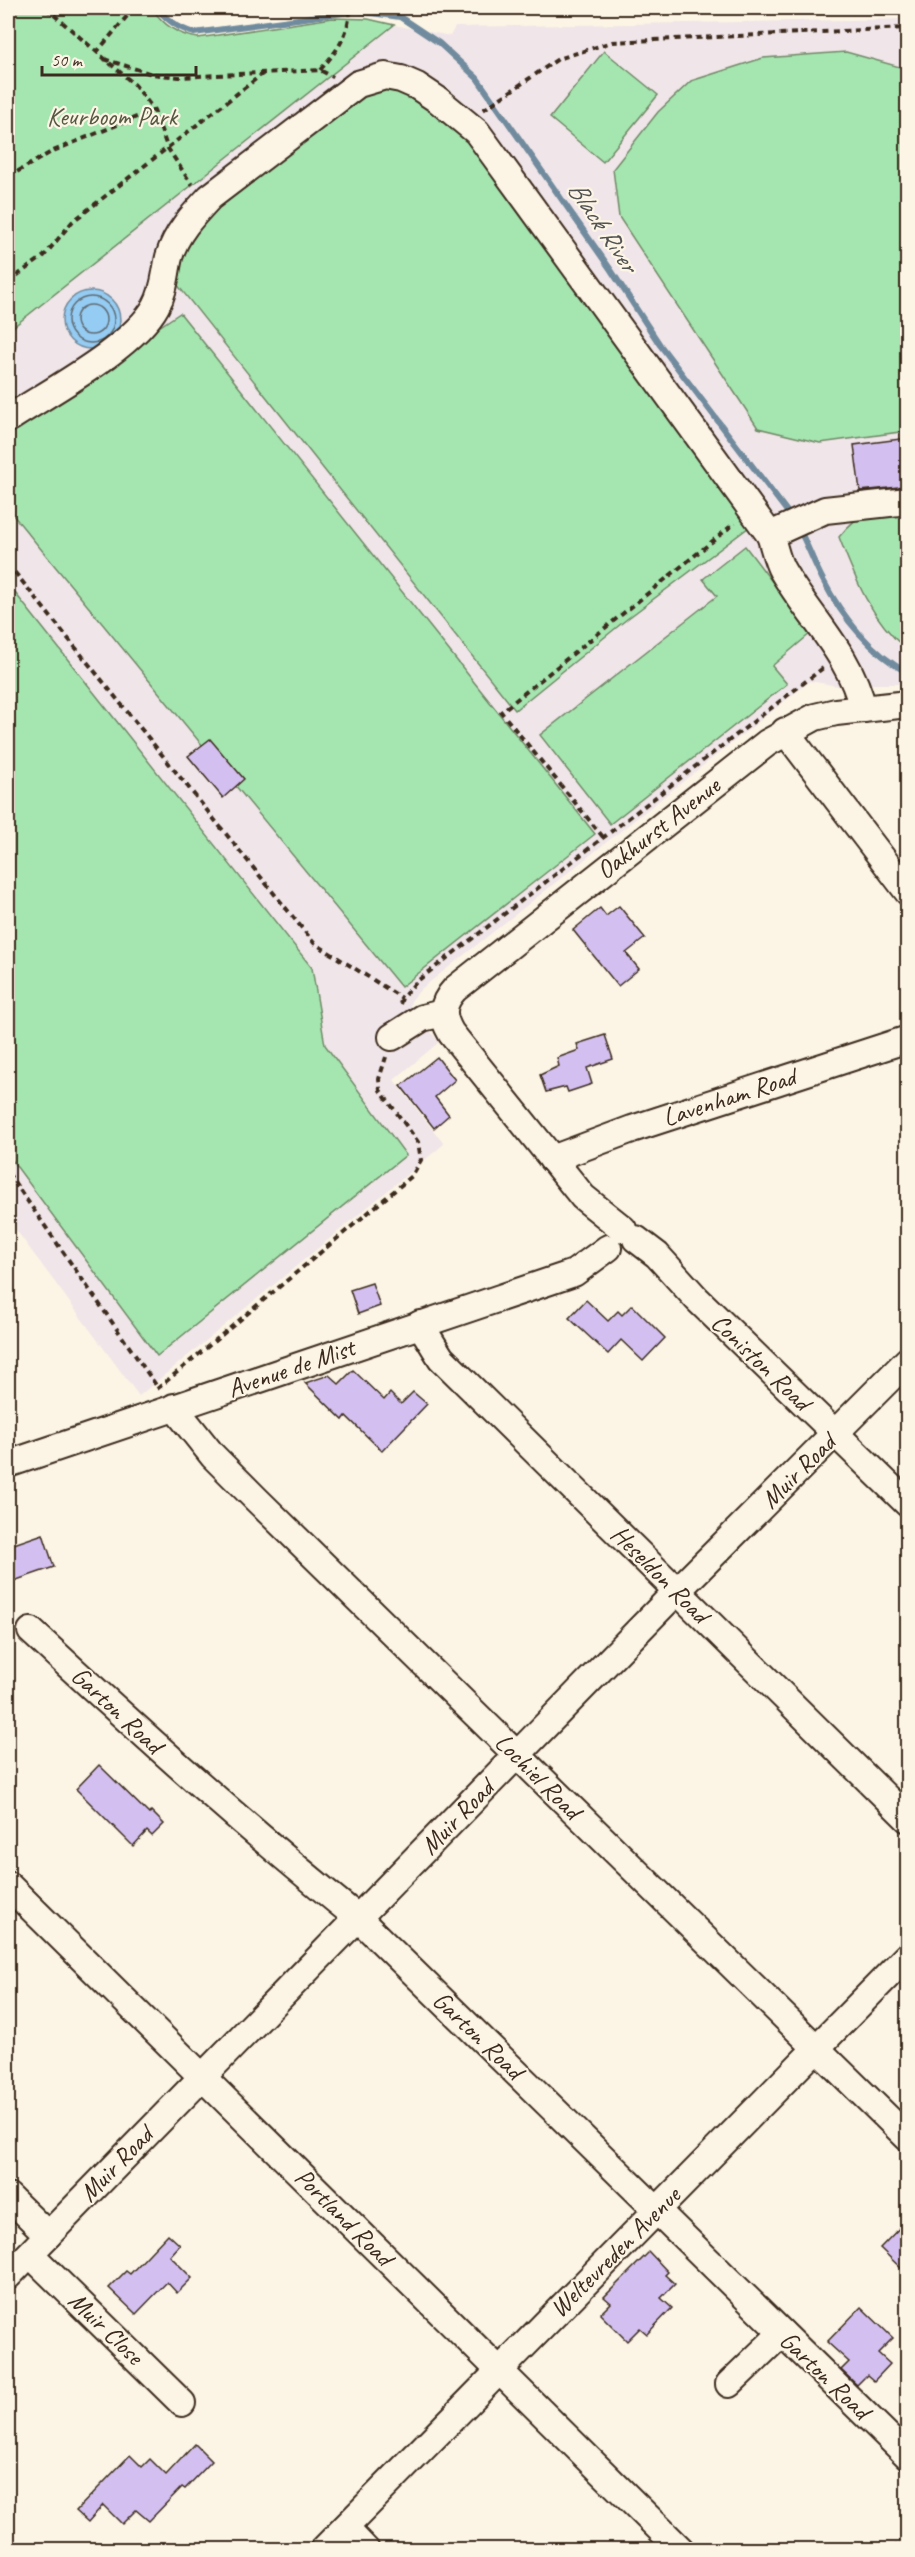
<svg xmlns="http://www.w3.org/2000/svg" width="915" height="2557" viewBox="0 0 915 2557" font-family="Caveat,sans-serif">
<rect width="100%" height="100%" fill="#fcf5e5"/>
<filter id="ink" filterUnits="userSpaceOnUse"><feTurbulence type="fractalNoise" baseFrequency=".0167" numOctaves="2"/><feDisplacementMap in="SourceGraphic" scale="12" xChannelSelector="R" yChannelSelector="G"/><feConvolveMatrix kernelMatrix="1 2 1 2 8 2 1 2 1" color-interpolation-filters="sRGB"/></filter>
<g filter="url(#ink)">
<path fill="#f0e5e8" d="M907 19V684H871L849 688 810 681 421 989 411 1001 410 1006 439 1042 394 1080 444 1144 139 1396 8 1219V331L394 25 450 36 455 27Z"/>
<g fill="#a5e6b0" stroke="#708867" stroke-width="1.5">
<path d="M8 8H152C163 25 177 35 198 38L333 18 368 19 394 25 8 331Z"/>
<path d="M604 51 658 95 603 162 550 118Z"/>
<path d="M846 52 907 69V431L820 443 758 428 619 217 613 169 658 112 691 81 763 58Z"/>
<path d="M401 86 470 140 753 524 627 619 515 710 172 278 195 221 359 93Z"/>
<path d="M180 313 595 834 401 987 8 509V433L11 426Z"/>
<path d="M907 506V650C871 619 856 581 839 537 861 509 875 509 907 506Z"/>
<path d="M745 546 811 633 772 666 787 684 610 824 540 735 717 596 703 579Z"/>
<path d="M8 584 312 968 325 1045 406 1155 157 1356 8 1155Z"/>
</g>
<circle fill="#95ccf3" stroke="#718b9e" stroke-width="1.5" cx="91" cy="320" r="29"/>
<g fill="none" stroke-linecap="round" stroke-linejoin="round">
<g stroke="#5f6b73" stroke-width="1.5">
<circle cx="91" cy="320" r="23"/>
<circle cx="91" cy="320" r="15"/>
</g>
<g stroke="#718b9e" stroke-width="6">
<path d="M157 8C168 21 178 28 194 33L357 11 400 17 439 43 477 78 611 270 660 345 792 518"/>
<path d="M799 529C808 546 814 563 823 580 842 617 871 653 908 673"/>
</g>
</g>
<g fill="#d4c0f0" stroke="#3b2a1e" stroke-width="1.5">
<path d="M908 438V486L860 491 854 445Z"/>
<path d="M210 739 244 779 223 798 188 756Z"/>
<path d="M619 906 645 938 626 953 639 969 618 986 573 930 600 908 606 916Z"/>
<path d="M605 1035 613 1059 587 1068 592 1084 568 1092 566 1087 546 1092 540 1075 559 1066 557 1058 579 1050 577 1044Z"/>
<path d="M437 1057 455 1080 435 1097 449 1115 434 1128 401 1086Z"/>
<path d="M372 1283 380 1306 358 1314 350 1290Z"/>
<path d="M586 1300 608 1321 618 1311 622 1315 632 1305 665 1338 643 1361 621 1340 608 1354 569 1318Z"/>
<path d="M353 1370 384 1400 390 1393 401 1404 413 1392 427 1404 382 1451 346 1416 343 1420 305 1383 329 1375 339 1384Z"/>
<path d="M43 1534 54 1567 8 1583V1546Z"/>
<path d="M99 1765 149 1814 151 1811 164 1824 152 1836 147 1831 133 1846 76 1789Z"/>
<path d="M908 2219V2275L880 2248Z"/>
<path d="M168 2234 180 2245 170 2256 192 2278 177 2293 167 2282 136 2314 109 2288 126 2271 130 2274Z"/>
<path d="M649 2252 668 2272 665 2275 675 2284 661 2298 672 2308 647 2334 640 2328 627 2341 600 2314 611 2303 604 2297Z"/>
<path d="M861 2307 893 2338 878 2353 890 2364 874 2381 867 2375 857 2385 841 2370 849 2362 827 2342Z"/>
<path d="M195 2444 212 2461 185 2489 182 2487 149 2521 136 2510 122 2524 103 2505 88 2522 76 2511 130 2455 142 2467 150 2459 166 2475Z"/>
</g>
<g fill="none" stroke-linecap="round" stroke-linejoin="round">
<defs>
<g id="minor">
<path d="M8 419C49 392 133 348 156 306 165 290 165 274 169 257 176 233 193 215 210 197L358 84 385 76 401 79 417 86 438 100 477 132 770 535C774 546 776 559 782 570 809 617 851 655 863 709"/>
<path d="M770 535 825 510 908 501"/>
<path d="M785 731 908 892"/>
<path d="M392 1037 422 1018 443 1013"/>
<path d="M552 1159 632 1129 908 1039"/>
<path d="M623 1229 583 1197 451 1033C441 1016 441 1004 455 989L767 743 815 717 836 712 908 704"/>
<path d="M636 1239 657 1255 697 1299 908 1504"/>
<path d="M420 1324 441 1358 908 1819"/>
<path d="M174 1407 213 1456 256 1499 908 2138"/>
<path d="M8 1464 574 1273 608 1248"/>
<path d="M31 1631C138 1730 245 1827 358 1918L908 2456"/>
<path d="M8 1885 681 2550"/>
<path d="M8 2196 48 2235"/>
<path d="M30 2254 182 2403"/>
<path d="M8 2276 677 1591 908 1360"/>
<path d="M729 2384 782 2333"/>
<path d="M345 2528 366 2550"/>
<path d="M323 2550 908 1955"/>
</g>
</defs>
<use href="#minor" stroke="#3b2a1e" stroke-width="30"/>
<g stroke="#3b2a1e" stroke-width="4" stroke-dasharray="6 4.5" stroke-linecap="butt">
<path d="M46 8 135 85 154 110 167 147 192 185"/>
<path d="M96 53 134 8"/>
<path d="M104 59 152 74 179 77 320 70 333 77"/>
<path d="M320 70C338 50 349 35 350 8"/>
<path d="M483 110 558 59 612 42 908 28"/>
<path d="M8 177 53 151 154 110"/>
<path d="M8 282 44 256 72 222 265 72"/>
<path d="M8 564 314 943 402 998"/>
<path d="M603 837 501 712 735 523"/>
<path d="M400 1004 402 998 416 982 823 668"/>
<path d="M8 1173 158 1388"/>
<path d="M157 1389 412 1176 421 1160 418 1142 380 1090 379 1079 386 1057"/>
<path d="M893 2550 908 2535"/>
</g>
<use href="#minor" stroke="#fcf5e5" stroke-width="26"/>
</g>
</g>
<g text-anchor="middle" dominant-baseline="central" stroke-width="4.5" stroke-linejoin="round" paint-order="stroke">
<g font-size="26" fill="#565942" stroke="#fcf5e5">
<text x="112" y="116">Keurboom Park</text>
</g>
<g font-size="26" fill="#3b2a1e" stroke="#fcf5e5">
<text transform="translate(658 828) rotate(-38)">Oakhurst Avenue</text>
<text transform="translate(729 1097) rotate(-18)">Lavenham Road</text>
<text transform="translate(761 1362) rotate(44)">Coniston Road</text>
<text transform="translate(291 1368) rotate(-19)">Avenue de Mist</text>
<text transform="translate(798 1471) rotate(-45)">Muir Road</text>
<text transform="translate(660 1574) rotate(45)">Heseldon Road</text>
<text transform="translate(117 1710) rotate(43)">Garton Road</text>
<text transform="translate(538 1776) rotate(45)">Lochiel Road</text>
<text transform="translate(457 1817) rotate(-46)">Muir Road</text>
<text transform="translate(478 2035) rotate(44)">Garton Road</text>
<text transform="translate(116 2164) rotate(-46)">Muir Road</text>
<text transform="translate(344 2217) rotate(45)">Portland Road</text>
<text transform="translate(615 2252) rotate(-45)">Weltevreden Avenue</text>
<text transform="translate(106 2328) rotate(44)">Muir Close</text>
<text transform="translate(825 2375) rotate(44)">Garton Road</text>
</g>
<g font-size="27" font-style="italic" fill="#525253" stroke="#fcf5e5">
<text transform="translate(603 226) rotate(56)">Black River</text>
</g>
</g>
<rect width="915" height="2557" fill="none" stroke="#fcf5e5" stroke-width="30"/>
<rect x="15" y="15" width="885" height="2527" fill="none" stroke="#3b2a1e" stroke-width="2" filter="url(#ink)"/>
<path d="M42 66v9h154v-9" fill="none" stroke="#3b2a1e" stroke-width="3"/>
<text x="51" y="66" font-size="18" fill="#3b2a1e" stroke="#fcf5e5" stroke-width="4.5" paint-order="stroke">50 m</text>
</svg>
